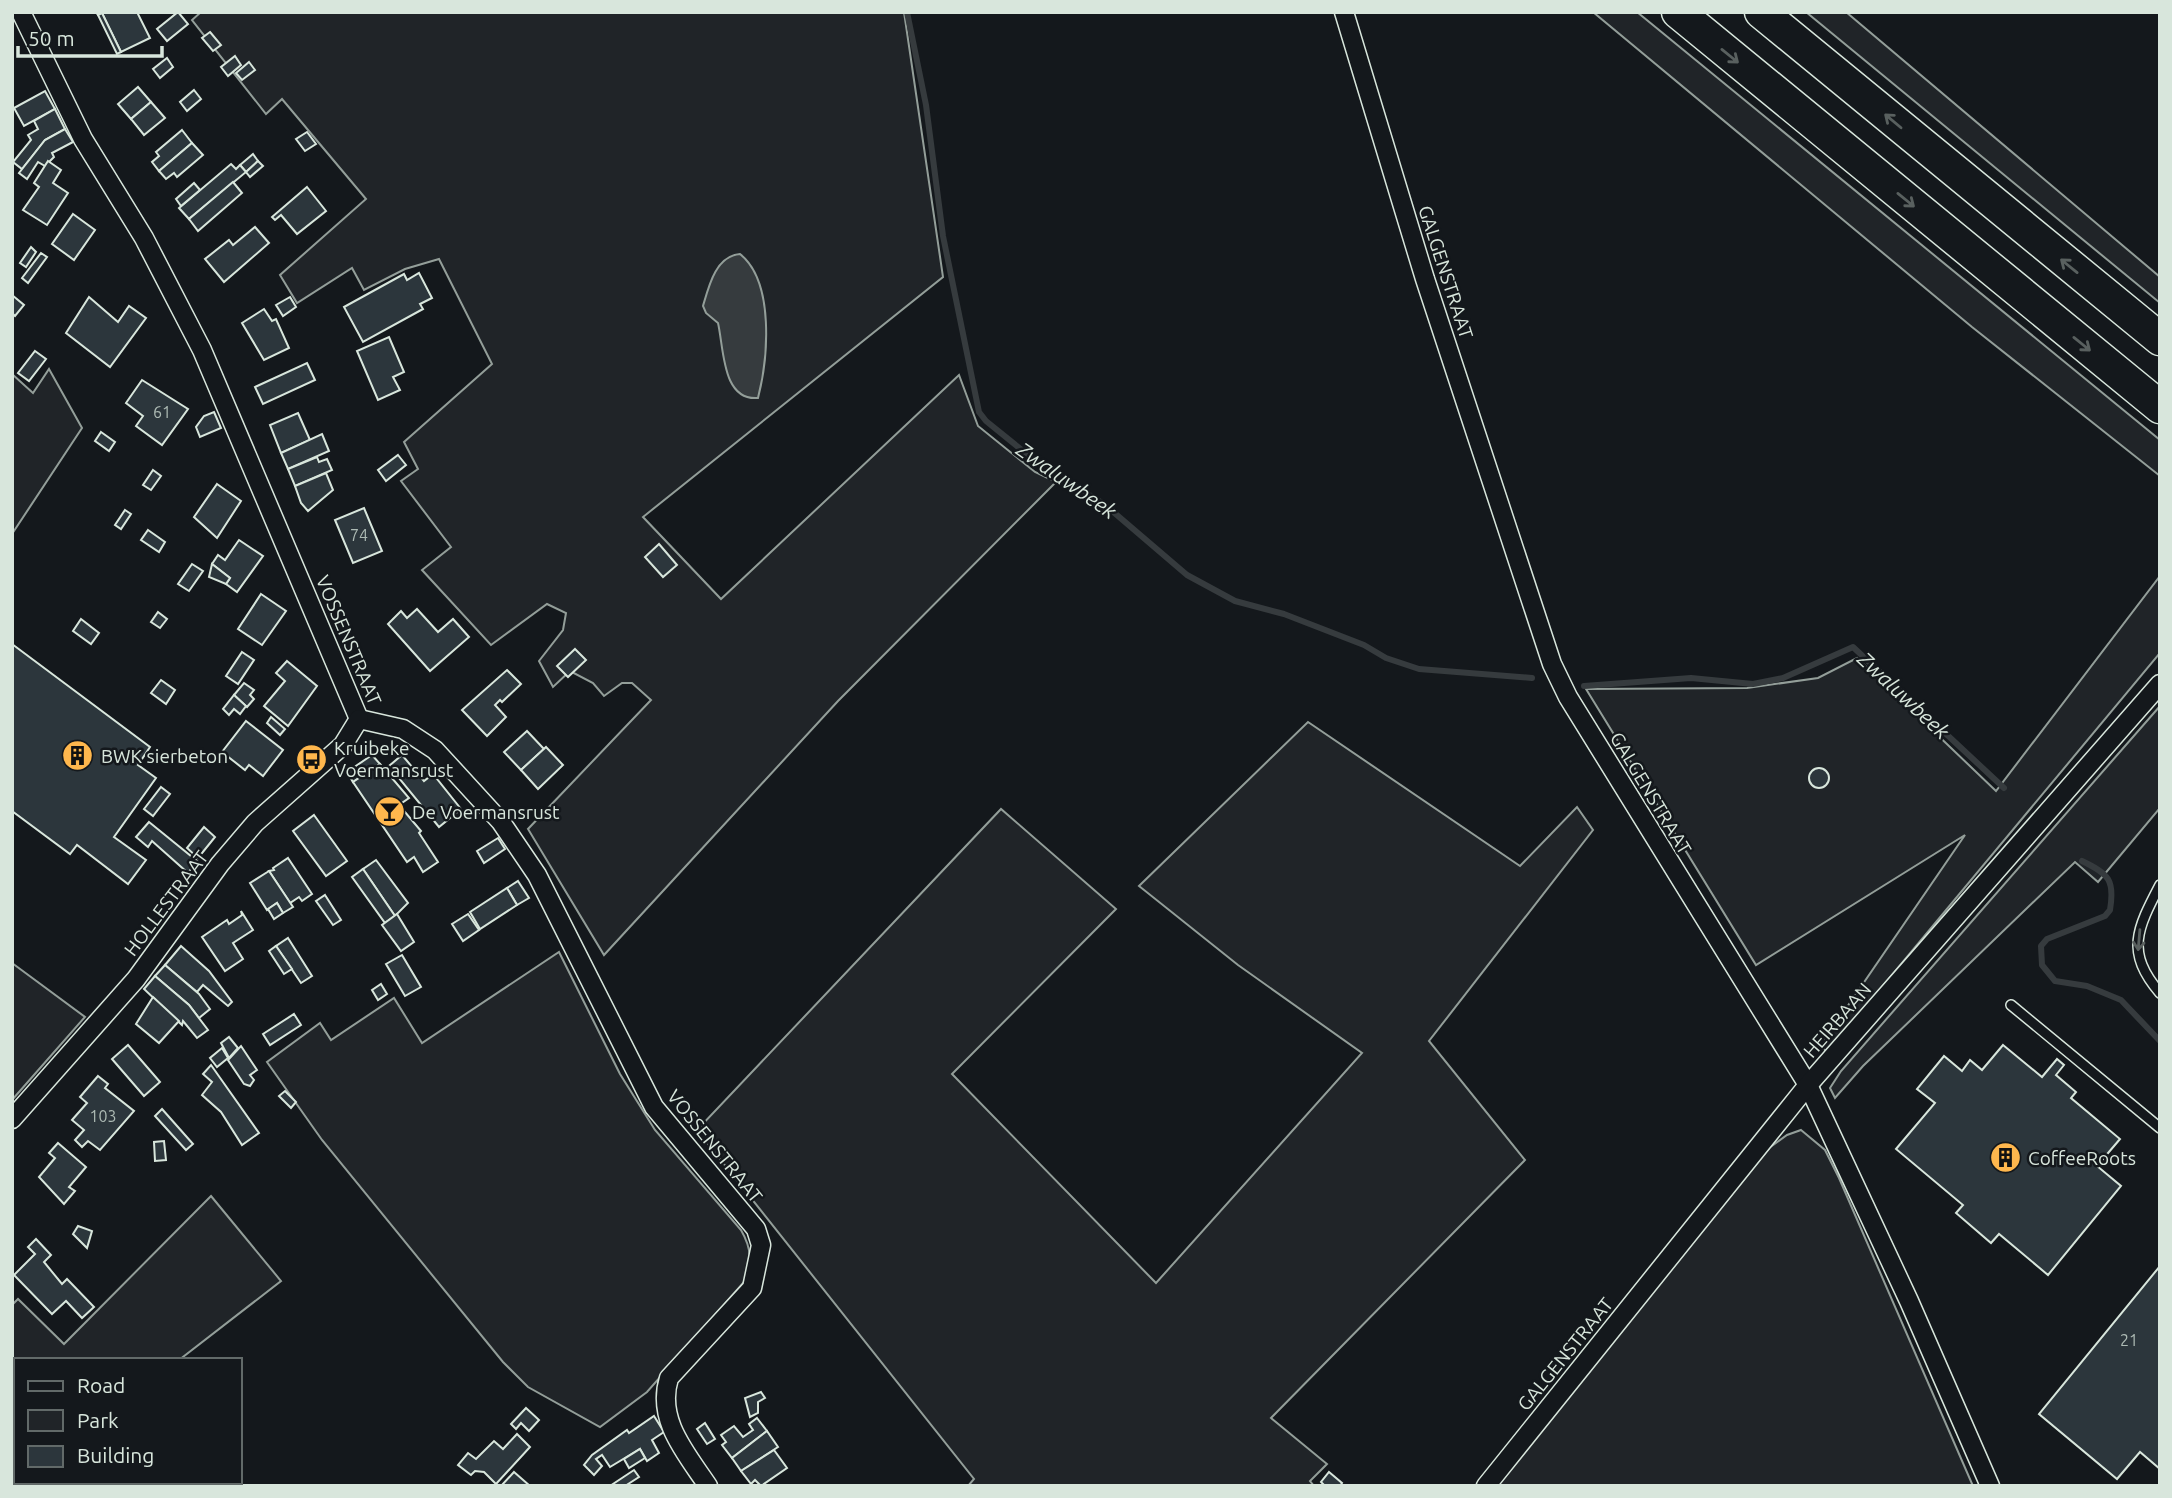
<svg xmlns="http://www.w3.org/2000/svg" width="2172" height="1498" viewBox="0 0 2172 1498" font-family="Ubuntu,sans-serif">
<rect width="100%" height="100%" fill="#14181c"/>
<g fill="#202428" stroke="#939e99" stroke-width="2">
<path d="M201 12H904L943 277 643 517 721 599 959 375 978 426 1035 472 1056 482 838 701 604 955 528 829 651 700 632 683H622L604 696 593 683 570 671 553 687 539 661 563 630 566 613 547 604 491 645 422 570 451 547 401 481 418 469 404 442 492 364 439 259 405 269 364 290 352 268 297 303 280 275 366 199 282 99 266 114 192 20Z"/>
<path d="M1593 12H1637L2160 440V476L1972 327Z"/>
<path d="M1806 12H1846L2160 277V303Z"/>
<path d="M49 369 82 428 12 534V374L33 393Z"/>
<path d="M2160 576V653L1827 1053 1821 1045 1965 835 1756 965 1586 689 1747 688 1818 678 1857 658 1996 791Z"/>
<path d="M2160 706V808L2098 882 2075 862 1863 1066 1835 1098 1830 1088 1841 1071Z"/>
<path d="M1308 722 1520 866 1577 807 1593 830 1429 1041 1525 1160 1271 1418 1327 1464 1310 1481 1314 1486H968L974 1479 697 1130 1001 809 1116 909 952 1074 1156 1283 1362 1053 1238 965 1139 886Z"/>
<path d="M559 952 620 1074 655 1130 741 1230C752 1249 752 1262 744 1282L647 1392 600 1427 528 1387 503 1362 322 1140 267 1062 320 1023 331 1040 394 998 422 1043Z"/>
<path d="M12 963 85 1017 12 1100Z"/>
<path d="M1801 1130 1825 1150 1839 1178 1973 1486H1496L1769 1148 1787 1135Z"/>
<path d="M211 1196 281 1281 179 1360H16V1482H113L109 1486H12V1305L18 1299 64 1344Z"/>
</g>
<path fill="#363b3e" stroke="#939e99" stroke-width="2" d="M740 254C775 282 768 359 758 398 722 401 724 349 718 323L706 313 703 306C709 285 716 256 740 254Z"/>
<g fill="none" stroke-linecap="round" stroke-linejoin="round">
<g stroke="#363b3e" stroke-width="6">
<path d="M907 12 926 105 943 236 979 412 986 421 1039 464 1104 504 1187 575 1235 601 1284 614 1364 645 1386 658 1419 669 1532 678"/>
<path d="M1584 686 1691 678 1753 684 1783 678 1853 647 2004 788"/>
<path d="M2082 861C2109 874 2115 880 2110 910L2105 916 2047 939 2041 946 2042 965 2055 981 2087 986 2121 1000 2160 1041"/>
</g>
</g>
<g fill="#2c363c" stroke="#d8e6dc" stroke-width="2">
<path d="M96 12H137L150 38 121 52 102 13 98 15Z"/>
<path d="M178 12 188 24 167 41 157 29Z"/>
<path d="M102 13 121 52 117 54 98 15Z"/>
<path d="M210 32 221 45 213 51 202 38Z"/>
<path d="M235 56 241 65 228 76 221 67Z"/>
<path d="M167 58 173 67 160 78 153 69Z"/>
<path d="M249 62 255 70 242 80 236 73Z"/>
<path d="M138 87 151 102 131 119 118 104Z"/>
<path d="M194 90 201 99 187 111 180 102Z"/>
<path d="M45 91 55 109 24 126 14 108Z"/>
<path d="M151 102 165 118 144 135 131 119Z"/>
<path d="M55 109 65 129 45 140 22 169 13 162 31 140 28 135 38 129 34 121Z"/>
<path d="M65 129 73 142 52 153 54 157 45 166 38 162 27 179 19 173 45 140Z"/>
<path d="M182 130 192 143 159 171 152 162 159 156 156 152Z"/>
<path d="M307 132 316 144 305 151 296 139Z"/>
<path d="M192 143 203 155 177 177 174 173 166 179 159 171Z"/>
<path d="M253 154 258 161 246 172 240 165Z"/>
<path d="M48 161 61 170 53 183 68 193 47 225 23 210 39 187 34 183Z"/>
<path d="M258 161 263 166 250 177 246 172Z"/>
<path d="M231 164 236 169 240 165 246 172 189 219 179 208Z"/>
<path d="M233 182 242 193 198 231 189 219Z"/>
<path d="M194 183 200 190 181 206 176 199Z"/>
<path d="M307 187 326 211 297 234 281 215 275 220 272 217Z"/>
<path d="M73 214 95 230 74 260 52 244Z"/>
<path d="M255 227 269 243 224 282 205 259 229 240 233 245Z"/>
<path d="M31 247 36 252 26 267 20 263Z"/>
<path d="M41 253 47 257 28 283 22 278Z"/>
<path d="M419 273 432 298 420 304 423 309 363 342 344 307 404 274 407 280Z"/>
<path d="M12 295 24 305 15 316 12 313Z"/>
<path d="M89 297 118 322 129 306 146 318 110 367 66 333Z"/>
<path d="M290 297 296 307 283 316 276 305Z"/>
<path d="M264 309 272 321 276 319 289 348 264 360 242 323Z"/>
<path d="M389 337 404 372 393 377 400 390 378 400 357 351Z"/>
<path d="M35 351 46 359 29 381 18 373Z"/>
<path d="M307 363 315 380 263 404 255 387Z"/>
<path d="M142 380 188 409 162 445 136 426 143 416 126 403Z"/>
<path d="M214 412 221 428 200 437 196 427 204 416Z"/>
<path d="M298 413 310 440 281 453 270 425Z"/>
<path d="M101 432 115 442 109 451 95 441Z"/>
<path d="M322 434 329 451 288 469 281 453Z"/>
<path d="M398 455 406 465 386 481 378 470Z"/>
<path d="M317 457 319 462 327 459 332 470 295 486 288 469Z"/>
<path d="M153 470 161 476 151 490 143 485Z"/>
<path d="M326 473 333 490 308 511 301 503 295 486Z"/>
<path d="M217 484 241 501 217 538 194 517Z"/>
<path d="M364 508 382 551 353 563 335 520Z"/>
<path d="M125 510 131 514 121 529 115 525Z"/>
<path d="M148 530 165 542 159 552 141 540Z"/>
<path d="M239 540 263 556 237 592 226 584 230 578 212 564 218 555 225 560Z"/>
<path d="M659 544 677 565 663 577 645 557Z"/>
<path d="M192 564 203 571 189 591 178 584Z"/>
<path d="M212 564 230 578 226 584 209 577Z"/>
<path d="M261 594 286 611 262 645 238 629Z"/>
<path d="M417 609 438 632 453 619 469 637 430 671 388 624 401 611 407 618Z"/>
<path d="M158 612 167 619 160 628 151 622Z"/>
<path d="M81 619 99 633 91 644 73 631Z"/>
<path d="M12 644 150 747 138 765 156 778 114 837 146 860 128 884 77 845 70 854 12 811Z"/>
<path d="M575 649 586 660 568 677 557 666Z"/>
<path d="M242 652 254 660 238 684 226 676Z"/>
<path d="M287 661 317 686 288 726 264 706 285 681 276 673Z"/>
<path d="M507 670 521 684 502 702 500 700 495 705 506 717 487 736 462 710Z"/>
<path d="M161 680 175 690 166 704 151 693Z"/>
<path d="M244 683 254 690 250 695 254 699 247 707 234 695Z"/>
<path d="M234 695 246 706 240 714 234 709 229 715 223 709Z"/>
<path d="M271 717 285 729 280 735 267 723Z"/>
<path d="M246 721 283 750 263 776 249 765 245 770 222 752Z"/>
<path d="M527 731 544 749 521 770 504 752Z"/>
<path d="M546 747 563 765 538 789 521 770Z"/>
<path d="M372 755 380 764 353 782 347 772Z"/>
<path d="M402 755 424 781 433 774 461 809 439 827 389 766Z"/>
<path d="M380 764 409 798 399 805 421 831 419 833 438 862 423 872 414 857 407 862 353 782Z"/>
<circle cx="1819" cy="778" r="10"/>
<path d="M161 787 170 794 153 816 144 809Z"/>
<path d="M314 815 347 861 326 876 293 831Z"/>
<path d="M149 822 197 861 188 873 152 841 148 847 136 837Z"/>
<path d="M204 827 215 837 198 858 187 848Z"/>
<path d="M498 838 505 849 484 863 477 851Z"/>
<path d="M288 858 312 894 302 901 299 897 290 903 269 871 274 870 273 868Z"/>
<path d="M376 860 408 903 395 916 363 869Z"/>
<path d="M363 869 395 916 385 923 352 877Z"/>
<path d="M269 871 293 907 283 913 277 903 267 910 250 883Z"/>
<path d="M518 881 529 898 517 905 507 888Z"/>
<path d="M507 888 517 905 480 929 470 912Z"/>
<path d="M325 895 341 920 333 925 316 901Z"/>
<path d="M277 903 283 913 274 919 268 909Z"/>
<path d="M241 911 253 930 233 943 243 959 225 971 202 937 227 920 229 924 242 915Z"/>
<path d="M397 914 414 942 401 951 382 925Z"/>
<path d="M468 914 479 930 463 941 452 924Z"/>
<path d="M288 938 312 976 301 983 276 946Z"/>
<path d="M181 946 209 971 232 1002 228 1006 203 985 197 992 165 965Z"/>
<path d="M276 946 292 969 284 974 269 951Z"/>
<path d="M402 955 421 987 405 996 386 964Z"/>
<path d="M165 965 199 994 210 1009 199 1018 189 1005 155 976Z"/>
<path d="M155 976 189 1005 208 1030 197 1038 183 1021 182 1025 144 989Z"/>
<path d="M381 984 387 994 378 1000 372 990Z"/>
<path d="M153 997 179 1021 159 1043 136 1024Z"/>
<path d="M294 1014 301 1025 270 1045 263 1034Z"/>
<path d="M229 1037 238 1048 229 1058 221 1043Z"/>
<path d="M128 1045 160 1082 144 1096 112 1059Z"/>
<path d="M2003 1045 2042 1077 2057 1059 2064 1065 2056 1075 2076 1092 2071 1098 2120 1139 2097 1166 2121 1186 2048 1275 1999 1234 1991 1243 1956 1213 1963 1205 1896 1149 1935 1103 1917 1089 1944 1056 1962 1071 1970 1060 1982 1070Z"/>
<path d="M241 1046 257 1070 250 1075 254 1080 250 1086 244 1084 228 1060Z"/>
<path d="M222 1048 228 1058 217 1067 210 1058Z"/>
<path d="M211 1065 259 1133 242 1145 221 1112 202 1095 212 1082 203 1074Z"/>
<path d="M98 1076 108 1084 105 1088 134 1111 100 1150 88 1141 82 1147 75 1140 84 1130 72 1120 87 1103 80 1097Z"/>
<path d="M285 1091 296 1102 291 1108 279 1096Z"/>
<path d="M162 1109 193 1144 186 1150 155 1116Z"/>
<path d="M164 1141 166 1160 155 1161 154 1142Z"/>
<path d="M58 1143 86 1167 69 1187 75 1191 64 1204 39 1177 55 1158 49 1153Z"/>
<path d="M78 1226 92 1231 87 1248 73 1234Z"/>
<path d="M36 1239 51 1255 44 1262 62 1284 67 1279 94 1307 82 1318 66 1301 52 1314 14 1275 35 1254 28 1247Z"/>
<path d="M2160 1266V1469L2140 1452 2117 1479 2039 1414Z"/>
<path d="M761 1392 765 1398 758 1402V1413L750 1417 745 1398Z"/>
<path d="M526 1408 539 1420 529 1431 521 1423 516 1429 511 1424Z"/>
<path d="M654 1416 664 1432 652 1440 659 1453 647 1461 640 1449 610 1467 602 1455 596 1459 602 1466 594 1475 584 1465 592 1455 627 1430 629 1433Z"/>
<path d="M757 1418 767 1431 732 1458 722 1445 726 1442 721 1435 734 1426 743 1437 753 1430 749 1424Z"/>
<path d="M705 1423 715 1439 707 1444 697 1429Z"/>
<path d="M767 1431 778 1447 741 1471 732 1458Z"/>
<path d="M517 1434 530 1447 496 1484 484 1472 475 1471 471 1475 458 1465 468 1453 476 1459 494 1441 503 1449Z"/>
<path d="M640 1449 645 1458 629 1468 624 1459Z"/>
<path d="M774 1450 787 1468 761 1486 755 1480 751 1484 741 1471Z"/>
<path d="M634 1470 639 1477 625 1486H610Z"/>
<path d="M514 1472 530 1486H501Z"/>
<path d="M1329 1472 1342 1483 1340 1486H1325L1321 1482Z"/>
</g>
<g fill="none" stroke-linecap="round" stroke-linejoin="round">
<defs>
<g id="lane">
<path d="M2160 885C2137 929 2125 952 2160 993"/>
<path d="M2011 1005 2160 1128"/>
</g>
<g id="street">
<path d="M21 12 83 139 144 238 202 350 359 719"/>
<path d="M1344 12 1425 279 1552 664 1568 697 1808 1085 1909 1301 1990 1486"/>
<path d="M359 719 403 729 435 750 501 822 537 875 654 1107 756 1229 761 1245 752 1288 669 1378C656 1420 686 1453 708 1486"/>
<path d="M12 1119 136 979 220 864 255 823 343 745 359 719"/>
<path d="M1486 1486 1808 1085 2160 684"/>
</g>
<g id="highway">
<path d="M1678 12 2160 407"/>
<path d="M1761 12 2160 339"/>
</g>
</defs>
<use href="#lane" stroke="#d8e6dc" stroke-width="12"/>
<use href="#street" stroke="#d8e6dc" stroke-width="21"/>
<use href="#highway" stroke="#d8e6dc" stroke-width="35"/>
<use href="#lane" stroke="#14181c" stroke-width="9"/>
<use href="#street" stroke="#14181c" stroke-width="18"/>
<use href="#highway" stroke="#14181c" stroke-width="32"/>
</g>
<defs><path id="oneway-shaft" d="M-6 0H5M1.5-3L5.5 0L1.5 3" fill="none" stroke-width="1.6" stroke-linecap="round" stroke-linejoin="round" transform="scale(1.75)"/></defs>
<g stroke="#59605f">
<use href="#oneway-shaft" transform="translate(1730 56) rotate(39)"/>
<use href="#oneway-shaft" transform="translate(1893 121) rotate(-140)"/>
<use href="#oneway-shaft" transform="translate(1906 200) rotate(39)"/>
<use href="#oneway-shaft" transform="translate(2069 266) rotate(-141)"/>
<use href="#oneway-shaft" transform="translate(2082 344) rotate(39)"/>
<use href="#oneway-shaft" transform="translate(2139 940) rotate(95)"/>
</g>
<defs>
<symbol id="building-disc" viewBox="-11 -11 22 22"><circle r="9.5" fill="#ffb74d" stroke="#14181c"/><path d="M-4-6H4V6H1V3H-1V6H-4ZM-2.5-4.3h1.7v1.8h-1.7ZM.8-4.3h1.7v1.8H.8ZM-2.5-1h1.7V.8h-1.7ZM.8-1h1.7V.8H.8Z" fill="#111"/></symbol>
<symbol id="bus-disc" viewBox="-11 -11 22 22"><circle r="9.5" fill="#ffb74d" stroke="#14181c"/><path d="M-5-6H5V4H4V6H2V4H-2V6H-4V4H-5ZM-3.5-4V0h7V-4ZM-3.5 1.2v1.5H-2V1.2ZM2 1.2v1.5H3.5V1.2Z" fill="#111"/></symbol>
<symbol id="bar-disc" viewBox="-11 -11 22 22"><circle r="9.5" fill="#ffb74d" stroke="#14181c"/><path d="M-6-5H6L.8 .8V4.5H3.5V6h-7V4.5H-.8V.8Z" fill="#111"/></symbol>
</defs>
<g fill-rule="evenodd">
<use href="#building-disc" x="60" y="738" width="35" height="35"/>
<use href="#bus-disc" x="294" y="742" width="35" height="35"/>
<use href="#bar-disc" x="372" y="794" width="35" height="35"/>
<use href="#building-disc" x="1988" y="1140" width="35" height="35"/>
</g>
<g text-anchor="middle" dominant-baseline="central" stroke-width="5" stroke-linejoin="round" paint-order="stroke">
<g font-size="16" fill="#adbab4">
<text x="162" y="412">61</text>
<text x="359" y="535">74</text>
<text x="103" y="1116">103</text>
<text x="2129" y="1340">21</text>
</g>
<g font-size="19" fill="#d8e6dc" stroke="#14181c">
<text transform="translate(1446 272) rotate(72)">GALGENSTRAAT</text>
<text transform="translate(349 640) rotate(67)">VOSSENSTRAAT</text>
<text transform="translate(1651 793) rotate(59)">GALGENSTRAAT</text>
<text transform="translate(166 903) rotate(-53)">HOLLESTRAAT</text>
<text transform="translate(1837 1020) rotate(-49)">HEIRBAAN</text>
<text transform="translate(715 1146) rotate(51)">VOSSENSTRAAT</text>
<text transform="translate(1565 1354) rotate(-51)">GALGENSTRAAT</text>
</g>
<g font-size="19" fill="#d8e6dc" stroke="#14181c" text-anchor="start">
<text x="334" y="748">Kruibeke<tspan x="334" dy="22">Voermansrust</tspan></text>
<text x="101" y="756">BWK sierbeton</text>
<text x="412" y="812">De Voermansrust</text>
<text x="2028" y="1158">CoffeeRoots</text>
</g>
<g font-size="21" font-style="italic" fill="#d8e6dc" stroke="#14181c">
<text transform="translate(1067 480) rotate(35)">Zwaluwbeek</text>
<text transform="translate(1904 695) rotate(43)">Zwaluwbeek</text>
</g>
</g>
<rect width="2172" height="1498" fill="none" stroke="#d8e6dc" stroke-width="28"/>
<rect x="14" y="1358" width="228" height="126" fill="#14181c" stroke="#626a69" stroke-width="2"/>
<rect x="28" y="1381" width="35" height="10" fill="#14181c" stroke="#626a69" stroke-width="2"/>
<text x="77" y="1393" font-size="21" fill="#d8e6dc">Road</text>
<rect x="28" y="1410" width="35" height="21" fill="#202428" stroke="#626a69" stroke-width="2"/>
<text x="77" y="1428" font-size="21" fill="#d8e6dc">Park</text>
<rect x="28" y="1446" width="35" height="21" fill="#2c363c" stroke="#626a69" stroke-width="2"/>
<text x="77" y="1463" font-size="21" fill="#d8e6dc">Building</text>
<path d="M18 46v10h144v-10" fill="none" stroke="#d8e6dc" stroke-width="3.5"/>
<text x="28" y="46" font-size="21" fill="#d8e6dc" stroke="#14181c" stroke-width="5" paint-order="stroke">50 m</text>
</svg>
